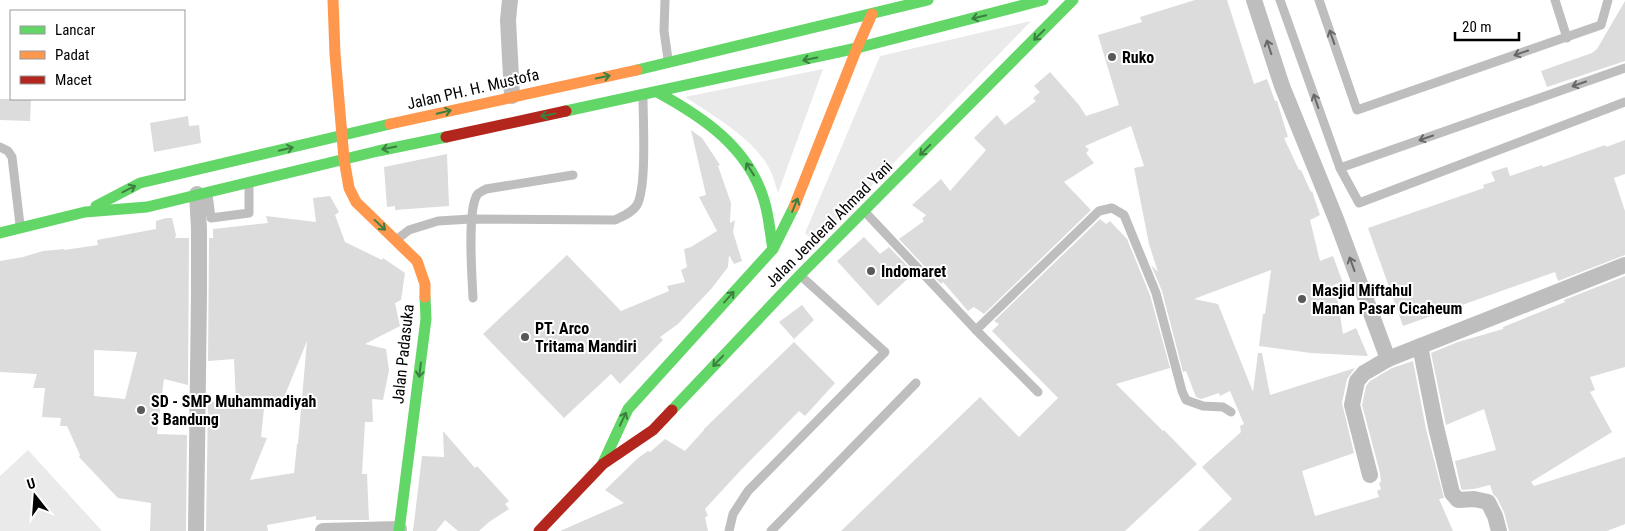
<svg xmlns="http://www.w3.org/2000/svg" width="1625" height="531" viewBox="0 0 1625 531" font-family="'Roboto Condensed',sans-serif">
<rect width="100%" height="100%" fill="#fff"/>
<g fill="#eaeaea">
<path d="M1031 21 816 243 805 233 880 56Z"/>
<path d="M823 69 778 193C776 187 774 180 772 174 758 141 714 116 685 97Z"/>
<path d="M28 450 102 531H0V476Z"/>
</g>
<g fill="#dcdcdc" fill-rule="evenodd">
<path d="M1195 0H1227L1254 84 1267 79 1275 101H1277L1288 137 1284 138 1299 170H1301L1311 192 1312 191 1320 215 1310 220 1320 261 1333 256 1343 283 1335 284 1343 334 1356 328 1368 356 1311 353 1259 346 1263 314H1265L1271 270 1194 299 1218 304 1253 392 1258 353H1262L1270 395 1355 368 1347 379 1342 403 1354 453 1302 471 1315 516 1379 497 1377 491 1381 489 1379 483 1381 482 1380 473 1362 405 1366 386 1370 381 1392 368 1413 361 1426 429 1444 498 1439 499 1453 531H1198L1232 499 1202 467 1241 432 1240 426 1244 424 1230 391 1220 396 1219 393 1201 399 1196 397 1186 371 1183 372 1162 291 1151 265 1158 272 1149 244 1134 168 1144 166 1131 126 1085 146 1089 150 1086 153 1094 163 1064 182 1091 210 984 314 974 307 968 311 943 282 941 284 899 239 924 221 922 219 926 215 912 205 941 179 950 191 986 150 974 138 997 115 1005 125 1036 101 1033 98 1040 92 1034 86 1050 72 1079 105 1086 116 1119 105 1098 35 1142 22 1140 17Z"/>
<path d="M1625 1V61L1547 87 1541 71 1592 53 1597 49Z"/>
<path d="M0 99H31L30 121 0 120Z"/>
<path d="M188 116 189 126 199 125 201 143 154 152 150 123Z"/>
<path d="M691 130 702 138 720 165 718 166 731 203 730 221V223L735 220 733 232 742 261 734 264 729 255 728 267 712 288 678 324 660 337 663 340 620 384 611 374 564 418 483 334 567 255 621 311 669 291 667 286 685 282 681 270 687 267 684 249 691 247 717 231 699 197 706 195Z"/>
<path d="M1625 140V174L1614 178 1625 211V255L1558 281 1555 272 1403 326 1368 228 1484 188 1483 185 1495 181 1491 172 1507 167 1510 176 1542 165 1543 167 1605 145 1606 147Z"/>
<path d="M447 154 449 206 395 210V206L387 207 384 167Z"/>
<path d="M330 196 339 212 335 215 345 242 382 260 383 258 405 273 401 300 395 303 400 326 365 344 386 349 389 370 383 400 372 399 373 422H365L362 474H367L369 520H316V516L267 525 268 531H206L208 402H236L234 359 208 361 209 238H213V229L268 223 266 216 316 222 313 198ZM307 341 298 444H297L294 473 250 480 267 438 261 437 265 399 283 400Z"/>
<path d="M166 218H172L176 235 175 238H189L188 385 164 379 157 434 187 435 186 531H150L151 503 118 498 79 457 80 455 67 426H60L61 418 42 417 45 388H33L37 374 0 372V261L23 257 43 251 64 249V250L98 245 97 240 156 229V221ZM94 350 137 352 125 399 94 396Z"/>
<path d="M1100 219 1106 224 1110 221 1127 239 1150 295 1170 368 1116 384 1163 431 1164 430 1197 464 1125 531H841L980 397 1019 437 1058 398 992 331 999 324 994 321Z"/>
<path d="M864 237 880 254 889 247 914 273 878 306 837 261Z"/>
<path d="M1625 276V367L1590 377 1595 390 1590 392 1612 432 1531 482 1534 486 1625 457V524L1607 531H1509L1504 512 1497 498 1493 494 1490 485 1474 489 1462 490 1461 488 1455 461 1496 450 1484 409 1446 425 1431 353 1458 342 1503 329V327L1565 302 1564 300Z"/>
<path d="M802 305 814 320 794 339 779 322Z"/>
<path d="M794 342 835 383 805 416 799 411 740 471 705 509 708 516 705 517 708 531H560L624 503 605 490 638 458 648 451 650 452 665 439 685 451 704 430V429Z"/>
<path d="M443 431 475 468 477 466 509 501 505 504 509 509 489 522 479 531H458L445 520 436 531H413L422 456 444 457Z"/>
</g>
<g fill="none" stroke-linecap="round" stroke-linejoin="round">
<g stroke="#bebebe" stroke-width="9">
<path d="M665 0 664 31 668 59"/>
<path d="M1280 0 1340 168 1625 68"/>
<path d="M1319 0 1357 110 1601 25 1608 0"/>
<path d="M1555 0 1567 38"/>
<path d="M0 147 8 151 12 157 20 225"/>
<path d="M1340 168 1359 203 1625 102"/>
<path d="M208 194 211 218 249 213V186"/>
<path d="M866 213 976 330 1038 392"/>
<path d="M396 240 409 230 438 221 471 219 615 220C623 216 632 213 637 205 647 187 643 121 643 97"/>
<path d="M473 298C472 277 467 211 477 195 479 192 483 191 486 189L573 175"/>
<path d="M976 330 1099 211 1112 208 1124 215 1156 293 1182 391 1186 400 1203 406 1223 407 1231 412"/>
<path d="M729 531 733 514 748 491 885 352 802 277"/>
<path d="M771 531 916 383"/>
</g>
<g stroke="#bebebe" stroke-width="16">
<path d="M510 0 508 20 512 96"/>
<path d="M1254 0 1282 86 1336 219 1388 359"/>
<path d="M1420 346 1436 427 1452 493 1458 500 1474 499 1488 502 1495 516 1499 531"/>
<path d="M1370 475 1352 405 1357 381 1364 373 1388 359 1625 265"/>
<path d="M196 531 199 294V229L197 194"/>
<path d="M323 531 399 529"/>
</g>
<g stroke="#63d668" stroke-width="11">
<path d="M637 70 928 0"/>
<path d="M657 92C703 117 748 147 764 200 769 216 770 233 773 249"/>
<path d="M566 111 857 48 1043 0"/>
<path d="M96 206 140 183 390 124"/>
<path d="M0 233 85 212 147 207 378 151 446 137"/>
<path d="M672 410 800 275 1073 0"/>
<path d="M603 463 628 409 773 249 794 207"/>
<path d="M399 531 426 319 425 297"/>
</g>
<g stroke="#ff974d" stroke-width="11">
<path d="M333 0 335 54 344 159 349 188 356 202 417 261 425 284V297"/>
<path d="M390 124 637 70"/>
<path d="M794 207 857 48 872 14"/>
</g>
<g stroke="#b3261e" stroke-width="11">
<path d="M446 137 566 111"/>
<path d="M539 531 603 464 653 430 672 410"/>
</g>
</g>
<defs><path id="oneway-shaft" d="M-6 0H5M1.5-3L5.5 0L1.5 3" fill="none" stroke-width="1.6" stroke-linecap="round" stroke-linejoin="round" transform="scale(1.25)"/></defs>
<g stroke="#3b803e">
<use href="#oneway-shaft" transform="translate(979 17) rotate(166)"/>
<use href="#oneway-shaft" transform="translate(1039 35) rotate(135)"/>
<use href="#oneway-shaft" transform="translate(810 59) rotate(168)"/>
<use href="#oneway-shaft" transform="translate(603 77) rotate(-12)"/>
<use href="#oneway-shaft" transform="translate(444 112) rotate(-13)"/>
<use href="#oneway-shaft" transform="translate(548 115) rotate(168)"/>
<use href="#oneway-shaft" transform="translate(389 148) rotate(168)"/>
<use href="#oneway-shaft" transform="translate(286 149) rotate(-13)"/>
<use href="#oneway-shaft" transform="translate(925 150) rotate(135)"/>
<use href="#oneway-shaft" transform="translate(750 169) rotate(-122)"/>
<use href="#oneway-shaft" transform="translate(129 189) rotate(-27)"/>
<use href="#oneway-shaft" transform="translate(795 205) rotate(-67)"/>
<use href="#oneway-shaft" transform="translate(380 225) rotate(43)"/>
<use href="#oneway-shaft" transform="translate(729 297) rotate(-48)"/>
<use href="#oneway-shaft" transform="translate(718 361) rotate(134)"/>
<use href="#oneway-shaft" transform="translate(420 370) rotate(97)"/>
<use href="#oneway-shaft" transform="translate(623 419) rotate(-65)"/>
</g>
<g stroke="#686868">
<use href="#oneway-shaft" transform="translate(1332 37) rotate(-109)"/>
<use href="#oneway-shaft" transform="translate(1269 47) rotate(-108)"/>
<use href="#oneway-shaft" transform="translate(1521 53) rotate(161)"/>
<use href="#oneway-shaft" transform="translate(1579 84) rotate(161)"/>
<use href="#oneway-shaft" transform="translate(1316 101) rotate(-109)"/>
<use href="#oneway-shaft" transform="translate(1426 138) rotate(161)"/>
<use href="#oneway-shaft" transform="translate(1352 264) rotate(-110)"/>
</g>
<g fill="#595959" stroke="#fff" stroke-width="2">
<circle cx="1112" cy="57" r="5"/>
<circle cx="871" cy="271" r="5"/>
<circle cx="1302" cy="299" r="5"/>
<circle cx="525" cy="337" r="5"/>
<circle cx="141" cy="410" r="5"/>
</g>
<g text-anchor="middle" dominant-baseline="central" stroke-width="4" stroke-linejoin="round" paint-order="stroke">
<g font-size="16" font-weight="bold" fill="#000" stroke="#fff" text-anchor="start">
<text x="1122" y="57">Ruko</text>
<text x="881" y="271">Indomaret</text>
<text x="1312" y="290">Masjid Miftahul<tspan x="1312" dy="18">Manan Pasar Cicaheum</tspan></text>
<text x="535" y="328">PT. Arco<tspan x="535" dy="18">Tritama Mandiri</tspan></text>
<text x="151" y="401">SD - SMP Muhammadiyah<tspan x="151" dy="18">3 Bandung</tspan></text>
</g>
<g font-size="16" fill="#000" stroke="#fff">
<text transform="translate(473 89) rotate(-13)">Jalan PH. H. Mustofa</text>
<text transform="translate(829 224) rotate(-45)">Jalan Jenderal Ahmad Yani</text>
<text transform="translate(403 354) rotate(-84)">Jalan Padasuka</text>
</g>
</g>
<rect x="10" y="10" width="175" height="90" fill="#ffffff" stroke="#999999"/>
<rect x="20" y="26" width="25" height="8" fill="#63d668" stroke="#999999"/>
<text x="55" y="35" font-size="15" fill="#000000">Lancar</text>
<rect x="20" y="51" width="25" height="8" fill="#ff974d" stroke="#999999"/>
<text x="55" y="60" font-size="15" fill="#000000">Padat</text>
<rect x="20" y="76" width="25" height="8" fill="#b3261e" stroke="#999999"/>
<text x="55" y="85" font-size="15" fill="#000000">Macet</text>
<g transform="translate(35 496) rotate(343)" stroke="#ffffff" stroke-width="4" paint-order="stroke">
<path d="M0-4L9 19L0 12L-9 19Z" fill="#000000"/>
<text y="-8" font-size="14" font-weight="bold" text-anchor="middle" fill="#000000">U</text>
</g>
<path d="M1455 32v8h64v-8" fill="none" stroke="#000000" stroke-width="2.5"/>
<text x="1462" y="32" font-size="15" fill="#000000" stroke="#ffffff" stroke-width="4" paint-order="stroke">20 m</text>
</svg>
